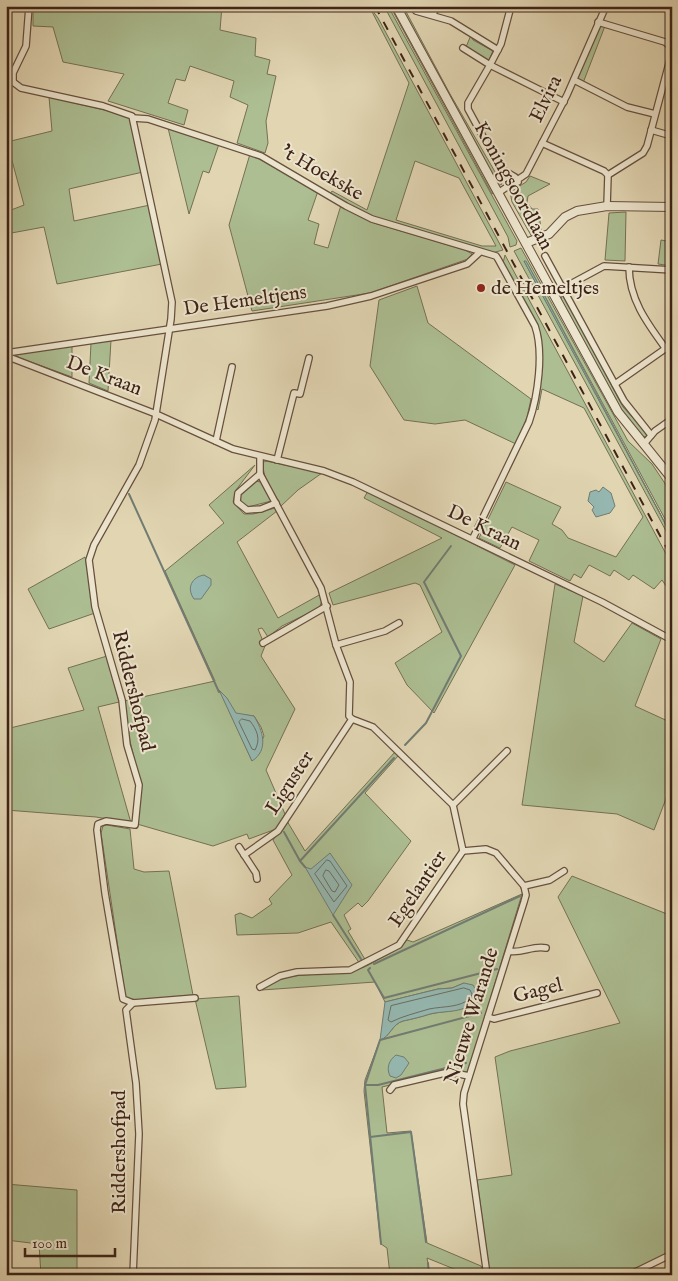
<svg xmlns="http://www.w3.org/2000/svg" width="678" height="1281" viewBox="0 0 678 1281" font-family="'IM FELL English',serif">
<rect width="100%" height="100%" fill="#e1d5b2"/>
<filter id="stains"><feTurbulence type="fractalNoise" baseFrequency=".004" numOctaves="4"/><feColorMatrix values="0 0 0 0 .2 0 0 0 0 .09 0 0 0 0 .02 0 0 0 .5 -.17"/></filter>
<radialGradient id="worn" r=".72"><stop offset=".6" stop-color="#630" stop-opacity="0"/><stop offset="1" stop-color="#630" stop-opacity=".3"/></radialGradient>
<g fill="#acbe92" stroke="#757054" fill-rule="evenodd">
<path d="M33 6H222L220 30 256 38 255 56 270 60 267 74 276 76 266 121 268 143 265 153 237 143 248 105 230 97 234 81 190 66 185 81 176 79 168 103 188 110 184 125 108 101 124 74 63 62 53 27 33 26Z"/>
<path d="M369 6 378 18 503 250 492 253 365 214 330 194 332 191 367 210 409 83ZM415 161 459 178 496 246H482L396 220Z"/>
<path d="M384 6H388L517 241 516 245 510 247 508 237Z"/>
<path d="M390 6H394L495 192 492 194Z"/>
<path d="M400 6H403L450 94 502 184 498 186Z"/>
<path d="M605 26 583 83 578 79V76L599 27Z"/>
<path d="M471 35 473 40 493 51 488 62 466 47Z"/>
<path d="M49 97 130 116 143 172 69 189 74 221 150 205 162 264 57 284 44 227 6 234V212L24 205 7 142 52 131Z"/>
<path d="M168 128 219 144 209 173 203 171 189 214Z"/>
<path d="M250 154 318 191 308 220 319 224 314 244 328 248 341 205 374 223 465 250 472 254 468 259 370 293 252 311 229 225Z"/>
<path d="M530 176 550 184 528 196 527 202 532 209H538L542 234 532 237 512 202 510 192 526 182Z"/>
<path d="M626 212 625 261 605 260 609 213Z"/>
<path d="M661 240 672 242V266L658 264Z"/>
<path d="M521 248 628 441 652 464 672 494V532L527 263 524 261 672 536V542L514 251Z"/>
<path d="M505 255 672 565V595L662 580 654 589 633 575 629 580 614 570 610 576 589 565 581 578 574 574 570 581 529 561 539 540 512 527 500 548 479 538 506 482 561 507 552 524 562 530 568 538 616 557 643 517 584 408 542 389 538 410 535 407 542 349 541 336 503 263Z"/>
<path d="M417 286 428 323 531 399 527 417 516 444 465 420 435 424 404 420 370 366 379 300Z"/>
<path d="M563 293 623 407 643 429 647 436 643 437 620 408 561 299Z"/>
<path d="M111 340 108 391 89 383 91 343Z"/>
<path d="M72 346V377L20 358 14 354Z"/>
<path d="M266 461 322 473 298 490 281 506 265 477 262 463Z"/>
<path d="M255 465 236 490 233 502 244 514H253L275 508 277 511 237 542 278 618 321 594 322 601 319 608 282 626 268 637 262 628 258 629 265 646 261 656 295 709 266 770 285 814 276 829 249 839 247 834 213 846 137 824 139 779 125 720 124 701 215 681 165 571 224 523 209 505ZM220 691 236 714 254 716 261 727 264 736 252 761Z"/>
<path d="M255 481 261 482 271 501 248 507 241 503 240 496Z"/>
<path d="M368 491 515 565 434 713 407 685 395 663 442 632 420 585 415 583 333 605 329 593 442 538 364 498Z"/>
<path d="M85 557 95 613 49 629 28 589Z"/>
<path d="M555 584 583 596 574 642 604 662 632 623 661 639 635 706 672 723V783L654 830 617 814 522 805Z"/>
<path d="M107 656 119 702 98 707 131 823 96 817 6 810V729L84 710 68 668Z"/>
<path d="M395 752 398 756 365 793 411 841 368 901 362 907 358 903 344 915 351 929 348 931 366 961 360 964 331 922 298 933 237 935 235 915 240 913 252 918 272 904 269 899 292 875 273 840 287 821 305 851Z"/>
<path d="M107 825 130 829 134 869 144 872 169 871 193 995 126 1001 101 833 103 826Z"/>
<path d="M572 876 672 916V1253L626 1275H490L477 1180 512 1175 495 1057 510 1051 620 1023 558 897Z"/>
<path d="M522 894 468 1072 450 1070 382 1087 387 1133 411 1131 427 1243 481 1266 485 1275H469L427 1258 430 1275H390L387 1248 381 1244 364 1091 365 1080 380 1040C390 1037 392 1024 403 1021 412 1019 421 1017 430 1014 448 1010 457 1013 473 1003L464 983 452 988 438 989 385 1002 375 982 262 990C287 969 319 977 349 972 360 970 371 964 381 958 391 953 399 949 407 940L413 942Z"/>
<path d="M239 996 246 1087 216 1089 195 999Z"/>
<path d="M6 1184 77 1190V1275H41L39 1244 6 1240Z"/>
</g>
<g fill="#95b8b1" stroke="#727c73">
<path d="M524 261H526L672 536Z"/>
<path d="M603 487 611 493 615 506 610 513 596 517 592 510 594 507 588 501 590 492 596 490 599 492Z"/>
<path d="M204 575 211 579V585L201 599H194C186 588 192 577 204 575Z"/>
<path d="M219 690 227 698 236 713 254 716C263 731 269 750 252 761Z"/>
<path d="M330 853 352 885 333 915 305 867 311 869Z"/>
<path d="M464 983 473 985 477 992 476 1000C463 1014 447 1010 430 1014 421 1017 412 1019 403 1021 392 1024 390 1037 380 1040L385 1002 438 989 452 988Z"/>
<path d="M396 1055 404 1057 409 1063 401 1075 396 1078 390 1076C386 1068 389 1060 396 1055Z"/>
</g>
<g fill="none" stroke-linecap="round" stroke-linejoin="round">
<g stroke="#6a6e64" stroke-width="1">
<path d="M242 719 250 721C257 730 261 739 255 750L252 749 239 722Z"/>
<path d="M327 860 330 861 347 886 334 902 315 874Z"/>
<path d="M326 870 329 871 339 885 335 892 332 891 323 876Z"/>
<path d="M464 988 470 990 472 994 471 998C459 1008 444 1006 429 1009 416 1013 403 1016 391 1022L388 1020 391 1006Z"/>
</g>
<g stroke="#727c73" stroke-width="2">
<path d="M129 494 219 692"/>
<path d="M405 745 426 723 461 656 424 582 451 546"/>
<path d="M284 832 300 861"/>
<path d="M305 867 300 861 394 758"/>
<path d="M333 915 361 959"/>
<path d="M374 964 520 896"/>
<path d="M370 968 368 970 384 998 497 969"/>
<path d="M466 1063 378 1085H365L380 1040 481 1013"/>
<path d="M365 1085 381 1244"/>
<path d="M370 1137 411 1132 426 1242"/>
<path d="M428 1263 429 1275"/>
</g>
<defs>
<g id="minor">
<path d="M412 6 416 11 451 21 498 50"/>
<path d="M511 6 501 44 490 65 564 102"/>
<path d="M433 14 437 6"/>
<path d="M598 22 665 42 672 48"/>
<path d="M463 48 490 65 468 103V109L500 168 515 177 518 182"/>
<path d="M574 80 627 107 655 114"/>
<path d="M6 82H13L21 88 103 106 132 116 172 302 171 319 155 420 139 465 94 545 89 560 95 607 122 700 127 745 139 785 135 825 106 821 98 824 97 830 105 893 123 999 133 1003 195 998"/>
<path d="M13 82V73L26 46 29 6"/>
<path d="M133 118 148 119 261 156 346 206 372 219 496 256 498 259 535 326C544 352 538 396 529 422L473 538"/>
<path d="M651 130 672 136"/>
<path d="M542 143 604 171 608 175"/>
<path d="M498 193 526 174 567 95 606 6"/>
<path d="M607 206 608 175 643 153 647 146 672 52"/>
<path d="M545 256 624 401 651 435"/>
<path d="M629 267C629 299 647 323 666 349"/>
<path d="M554 293 604 266 672 270"/>
<path d="M6 353 327 306 371 296 467 264 479 253"/>
<path d="M6 356 156 414 233 449 324 471 353 482 602 602 672 640"/>
<path d="M615 384 672 344"/>
<path d="M216 441 232 367"/>
<path d="M644 444 655 431 672 419"/>
<path d="M260 457V474L321 588 336 645 350 682 349 716 352 719 373 727 453 805 463 851 486 849 496 853 524 886 526 895 524 902 464 1093 463 1104 487 1275"/>
<path d="M277 460 294 393 300 394 309 358"/>
<path d="M260 474 238 493 237 502 247 510 261 509 276 503"/>
<path d="M263 643 327 606"/>
<path d="M336 645 385 631 399 623"/>
<path d="M453 805 507 751"/>
<path d="M239 847 256 873 257 879"/>
<path d="M244 855 278 831 352 719"/>
<path d="M524 886 550 880 564 871"/>
<path d="M509 951C521 954 533 945 546 948"/>
<path d="M260 987 280 976 297 972 350 970 399 945 463 851"/>
<path d="M488 1017 494 1019 597 993"/>
<path d="M390 1090 394 1085 449 1072 469 1076"/>
<path d="M133 1275 139 1134 136 1083 126 1010 133 1003"/>
<path d="M629 1275 672 1254"/>
</g>
<g id="tertiary">
<path d="M396 6 618 412 672 479"/>
<path d="M526 243 549 234 565 217 577 211 607 206 672 207"/>
</g>
</defs>
<use href="#minor" stroke="#67503e" stroke-width="8"/>
<use href="#tertiary" stroke="#67503e" stroke-width="10"/>
<use href="#minor" stroke="#ece4cd" stroke-width="5.5"/>
<use href="#tertiary" stroke="#ece4cd" stroke-width="8"/>
<path stroke="#3e2317" stroke-width="2" stroke-dasharray="9 9" stroke-linecap="butt" d="M375 6 672 558"/>
</g>
<circle fill="#8f2418" stroke="#ece4cd" stroke-width="2" cx="481" cy="288" r="5"/>
<g text-anchor="middle" dominant-baseline="central" stroke-width="4" stroke-linejoin="round" paint-order="stroke">
<g font-size="20" fill="#3e2317" stroke="#ece4cd">
<text transform="translate(546 99) rotate(-64)">Elvira</text>
<text transform="translate(322 173) rotate(30)">'t Hoekske</text>
<text transform="translate(513 186) rotate(61)">Koningsoordlaan</text>
<text transform="translate(245 301) rotate(-8)">De Hemeltjens</text>
<text transform="translate(104 376) rotate(21)">De Kraan</text>
<text transform="translate(484 528) rotate(26)">De Kraan</text>
<text transform="translate(133 691) rotate(76)">Riddershofpad</text>
<text transform="translate(290 783) rotate(-57)">Liguster</text>
<text transform="translate(418 889) rotate(-56)">Egelantier</text>
<text transform="translate(538 991) rotate(-14)">Gagel</text>
<text transform="translate(472 1016) rotate(-73)">Nieuwe Warande</text>
<text transform="translate(119 1152) rotate(-90)">Riddershofpad</text>
</g>
<g font-size="20" fill="#3e2317" stroke="#ece4cd" text-anchor="start">
<text x="491" y="288">de Hemeltjes</text>
</g>
</g>
<rect width="678" height="1281" fill="none" stroke="#e1d5b2" stroke-width="25"/>
<rect x="8" y="8" width="663" height="1266" fill="none" stroke="#3e2317" stroke-width="2.5"/>
<rect x="12" y="12" width="653" height="1256" fill="none" stroke="#3e2317"/>
<path d="M25 1248v8h90v-8" fill="none" stroke="#3e2317" stroke-width="2.5"/>
<text x="32" y="1248" font-size="15" fill="#3e2317" stroke="#ece4cd" stroke-width="4" paint-order="stroke">100 m</text>
<rect width="100%" height="100%" filter="url(#stains)"/>
<rect width="100%" height="100%" fill="url(#worn)"/>
</svg>
